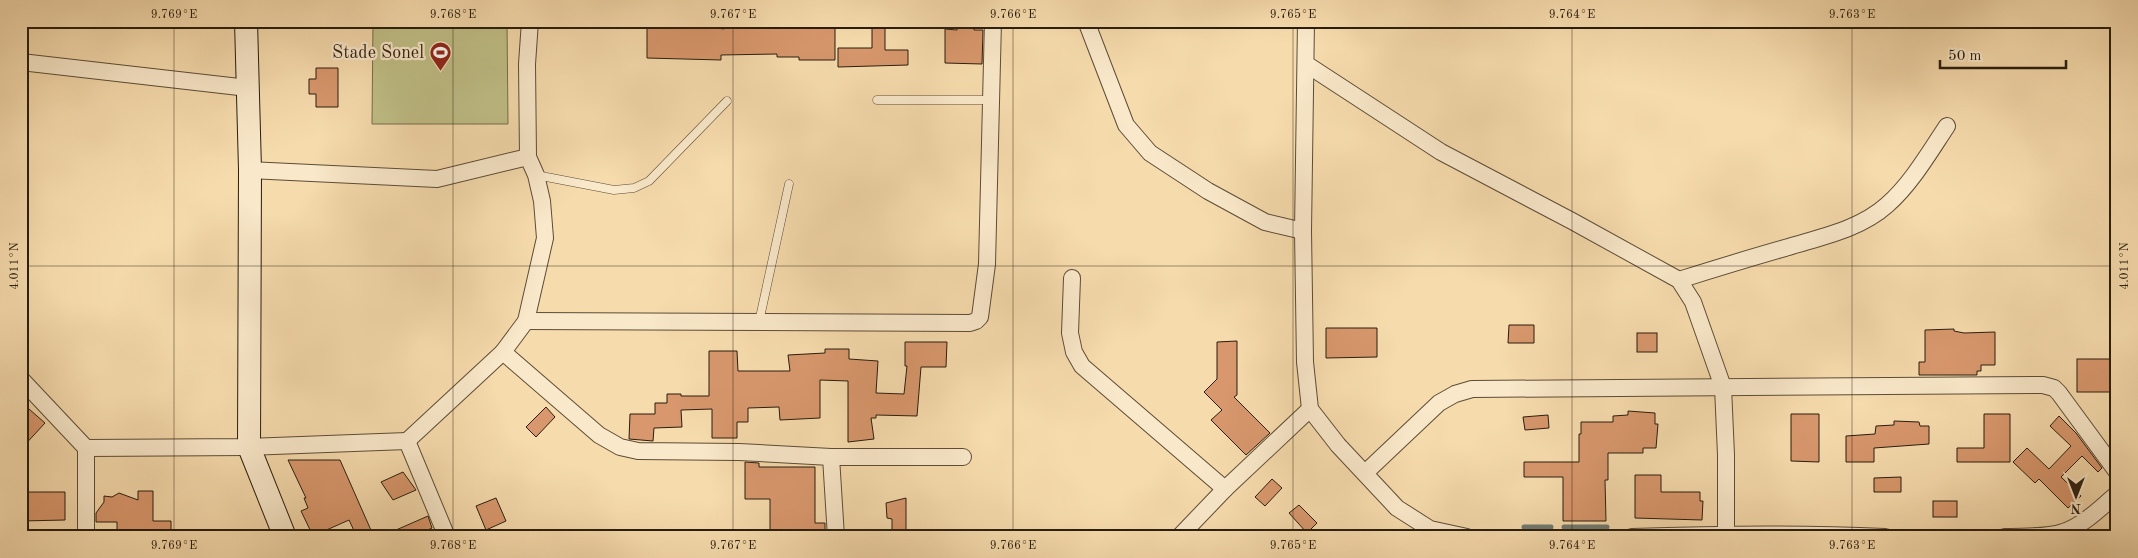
<svg xmlns="http://www.w3.org/2000/svg" width="2138" height="558" viewBox="0 0 2138 558" font-family="'Old Standard TT',serif">
<rect width="100%" height="100%" fill="#f6dbad"/>
<filter id="stains"><feTurbulence type="fractalNoise" baseFrequency=".004" numOctaves="4"/><feColorMatrix values="0 0 0 0 .2 0 0 0 0 .09 0 0 0 0 .02 0 0 0 .5 -.17"/></filter>
<radialGradient id="worn" r=".72"><stop offset=".6" stop-color="#630" stop-opacity="0"/><stop offset="1" stop-color="#630" stop-opacity=".3"/></radialGradient>
<path fill="#c0bf87" stroke="#746e4b" d="M373 21H507L508 124H372Z"/>
<g fill="none" stroke-linecap="round" stroke-linejoin="round">
<g stroke="#707b71" stroke-width="5">
<path d="M1524 527H1551"/>
<path d="M1564 527H1607"/>
</g>
</g>
<g fill="#d8976c" stroke="#291d0f">
<path d="M724 21H835V60H799V57H777V54L721 55V60L647 58V28H692L701 26 724 29Z"/>
<path d="M872 21H885V50H908V65L838 67V48H872Z"/>
<path d="M958 25H974V30H983L982 64 945 63V29L957 30Z"/>
<path d="M316 68H338V107H316V94H309V79H316Z"/>
<path d="M1509 325H1534V343H1508Z"/>
<path d="M1326 328H1377V357L1326 358Z"/>
<path d="M1954 329V331L1964 333 1995 332V365H1981V371H1977V375H1919V362H1925V330Z"/>
<rect x="1637" y="333" width="20" height="19"/>
<path d="M1237 341V395L1234 397 1270 433 1246 455 1211 420 1222 410 1204 392 1217 379V342Z"/>
<path d="M905 342H947L946 367H921L917 416 876 415V418H871L874 439 848 442V381L820 380V418L780 420 779 407 748 408V422H737V438H712V409L681 410 682 427 654 428 653 441 629 439 630 414H655V403H667V394H681V396H709V351H737L738 371H790L788 355 825 353V349H849V359L878 361 876 393 904 394 907 366H905Z"/>
<rect x="2077" y="359" width="37" height="33"/>
<path d="M21 402 45 423 21 449Z"/>
<path d="M546 407 555 417 536 437 526 427Z"/>
<path d="M1628 411 1655 413V424H1658L1656 448H1643V453H1608V480H1605L1606 521H1563V477H1524V462H1579V434H1581V422H1613V416L1628 415Z"/>
<path d="M1791 414H1819V462L1791 461Z"/>
<path d="M1984 414H2010V462H1957V448H1984Z"/>
<path d="M1548 415 1549 428 1525 430 1523 417Z"/>
<path d="M2059 416 2076 433 2102 468 2098 472 2082 456 2061 477 2081 496 2068 508 2039 479 2035 483 2013 462 2027 448 2049 469 2071 446 2050 426Z"/>
<path d="M1894 421 1919 422 1920 426H1929V444L1874 448V462H1846V436L1875 434 1876 426 1894 425Z"/>
<path d="M288 460H340L374 537H357L349 520 313 536 301 511 308 508 304 498H306Z"/>
<path d="M745 462 759 463V467H815V523H825V537H770V499H745Z"/>
<path d="M403 472 416 490 393 500 381 482Z"/>
<path d="M1635 475H1661V492H1700V501H1703L1702 520 1635 518Z"/>
<path d="M1901 477V492H1874V478Z"/>
<path d="M1272 479 1282 488 1265 506 1255 497Z"/>
<path d="M138 491H153V521H171V537H117V522H96V513L104 502V496L112 497 119 493 138 500Z"/>
<path d="M21 492H65V520L21 521Z"/>
<path d="M496 498 506 521 486 530 476 506Z"/>
<path d="M906 498V537H892V519L887 518 886 503Z"/>
<rect x="1933" y="501" width="24" height="16"/>
<path d="M1299 505 1317 523 1307 533 1289 513Z"/>
<path d="M428 516 432 528 413 537H380Z"/>
</g>
<g fill="none" stroke-linecap="round" stroke-linejoin="round">
<defs>
<g id="lane">
<path d="M877 100H991"/>
<path d="M536 175 614 190 634 188 649 181 727 101"/>
<path d="M759 322 789 184"/>
</g>
<g id="street">
<path d="M1086 21 1126 125 1150 153 1208 191 1265 222 1303 231"/>
<path d="M1306 21 1303 231 1305 362 1310 409 1338 445 1397 508 1430 529 1467 537"/>
<path d="M21 62 248 88"/>
<path d="M1306 64 1441 152 1572 221 1679 280 1693 302 1723 387 1726 455V537"/>
<path d="M250 170 437 179 528 157 527 64 530 21"/>
<path d="M1072 278 1070 333 1074 352 1082 366 1225 489"/>
<path d="M1679 280C1714 269 1750 258 1785 248 1820 237 1859 230 1887 205 1911 184 1929 153 1947 126"/>
<path d="M526 321 970 323 976 321 980 317 987 264 993 21"/>
<path d="M503 352 599 435 620 447 638 451 739 452 831 457H963"/>
<path d="M21 379 86 448 249 447 407 441 447 537"/>
<path d="M407 441 503 352 526 321 545 238 542 201 536 175 528 157"/>
<path d="M831 457 836 537"/>
<path d="M1365 473 1439 403 1455 394 1472 389 2043 385 2054 388 2059 393 2117 472"/>
<path d="M86 537V448"/>
<path d="M1179 537 1225 489 1310 409"/>
<path d="M1632 537C1716 534 1800 533 1885 537"/>
<path d="M2005 537C2024 536 2045 538 2063 532 2083 526 2101 507 2117 494"/>
</g>
<path id="secondary" d="M246 21 250 170 249 447 285 537"/>
</defs>
<use href="#lane" stroke="#5c4c36" stroke-width="9"/>
<use href="#street" stroke="#5c4c36" stroke-width="18"/>
<use href="#secondary" stroke="#291d0f" stroke-width="24"/>
<use href="#lane" stroke="#f9e8ca" stroke-width="8"/>
<use href="#street" stroke="#f9e8ca" stroke-width="16"/>
<use href="#secondary" stroke="#f9e8ca" stroke-width="22"/>
</g>
<path fill="none" stroke="#291d0f" stroke-width="1" stroke-opacity="0.45" d="M174 21V537M453 21V537M733 21V537M1013 21V537M1293 21V537M1572 21V537M1852 21V537M21 266H2117"/>
<defs>
<symbol id="stadium-pin" viewBox="-11 -11 22 30"><path d="M0 17L-7.5 6A9.5 9.5 0 1 1 7.5 6Z" fill="#8f2418" stroke="#f9e8ca"/><path d="M0-5a6.5 5 0 1 0 0 10a6.5 5 0 1 0 0-10ZM-3.5-1.8h7v3.6h-7Z" fill="#fff"/></symbol>
</defs>
<g fill-rule="evenodd">
<use href="#stadium-pin" x="428" y="40" width="25" height="34"/>
</g>
<g text-anchor="middle" dominant-baseline="central" stroke-width="4.5" stroke-linejoin="round" paint-order="stroke">
<g font-size="18" fill="#291d0f" stroke="#f9e8ca" text-anchor="end">
<text x="424" y="53">Stade Sonel</text>
</g>
</g>
<rect width="2138" height="558" fill="none" stroke="#f6dbad" stroke-width="55"/>
<g transform="translate(2076 496) rotate(180)" stroke="#f9e8ca" stroke-width="4" paint-order="stroke">
<path d="M0-4L9 19L0 12L-9 19Z" fill="#291d0f"/>
<text y="-8" font-size="14" font-weight="bold" text-anchor="middle" fill="#291d0f">N</text>
</g>
<path d="M1940 60v8h126v-8" fill="none" stroke="#291d0f" stroke-width="2.5"/>
<text x="1948" y="60" font-size="15" fill="#291d0f" stroke="#f9e8ca" stroke-width="4" paint-order="stroke">50 m</text>
<rect x="28" y="28" width="2082" height="502" fill="none" stroke="#291d0f" stroke-width="2"/>
<g font-size="12" text-anchor="middle" fill="#291d0f">
<text x="174" y="18">9.769°E</text>
<text x="453" y="18">9.768°E</text>
<text x="733" y="18">9.767°E</text>
<text x="1013" y="18">9.766°E</text>
<text x="1293" y="18">9.765°E</text>
<text x="1572" y="18">9.764°E</text>
<text x="1852" y="18">9.763°E</text>
<text transform="translate(2124 266) rotate(-90)" y="4">4.011°N</text>
<text transform="translate(14 266) rotate(-90)" y="4">4.011°N</text>
<text x="174" y="549">9.769°E</text>
<text x="453" y="549">9.768°E</text>
<text x="733" y="549">9.767°E</text>
<text x="1013" y="549">9.766°E</text>
<text x="1293" y="549">9.765°E</text>
<text x="1572" y="549">9.764°E</text>
<text x="1852" y="549">9.763°E</text>
</g>
<rect width="100%" height="100%" filter="url(#stains)"/>
<rect width="100%" height="100%" fill="url(#worn)"/>
</svg>
